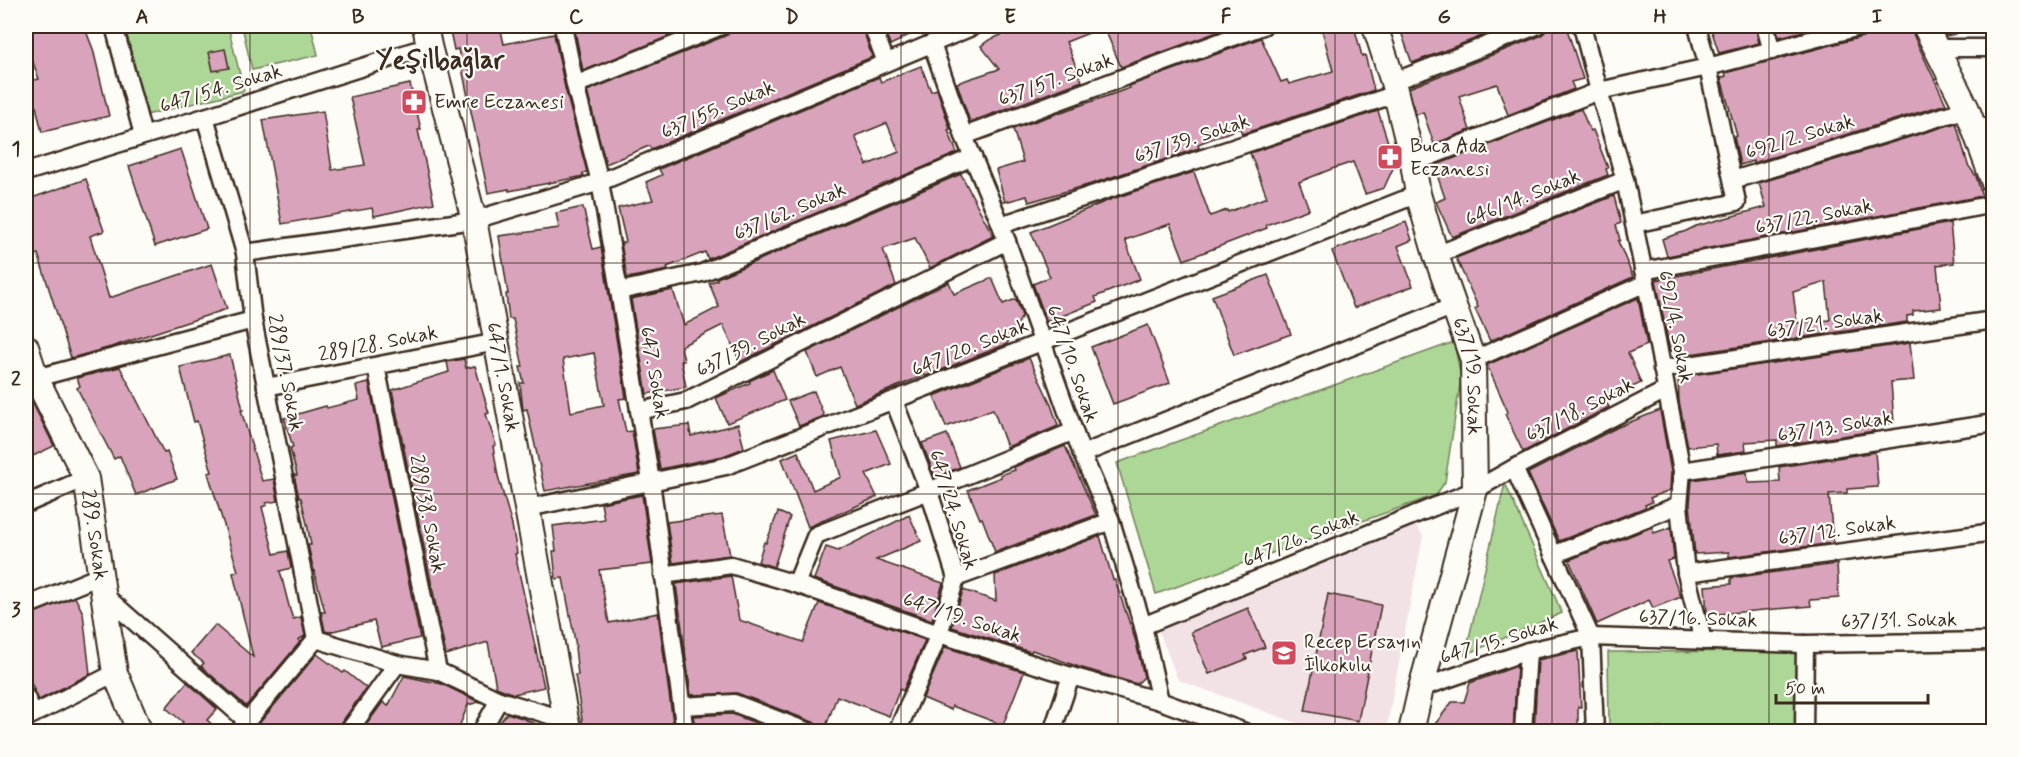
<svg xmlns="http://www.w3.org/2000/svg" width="2019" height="757" viewBox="0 0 2019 757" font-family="Mynerve,sans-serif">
<rect width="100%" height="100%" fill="#fdfcf7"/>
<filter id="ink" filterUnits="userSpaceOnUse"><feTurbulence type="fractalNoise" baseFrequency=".0167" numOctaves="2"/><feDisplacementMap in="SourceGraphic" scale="12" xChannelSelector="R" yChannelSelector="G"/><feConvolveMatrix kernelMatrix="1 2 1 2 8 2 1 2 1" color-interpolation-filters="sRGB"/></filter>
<g filter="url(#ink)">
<path fill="#f2e2e5" d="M1415 524 1423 536 1386 731H1319L1178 680 1157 626Z"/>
<g fill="#acd796" stroke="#74805a" stroke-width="1.5">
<path d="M125 26H228L244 91 146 115Z"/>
<path d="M242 26H311L318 55 252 70Z"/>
<path d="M1454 342 1461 378 1445 482 1436 495 1156 594 1117 463Z"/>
<path d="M1505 483 1562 613 1465 655Z"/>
<path d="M1796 651 1797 727 1609 728 1608 652Z"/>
</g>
<g fill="#d9a4bb" stroke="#3b2a1e" stroke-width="1.5" fill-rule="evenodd">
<path d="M26 26H84L93 49 109 116 42 132 30 81 39 79 26 43Z"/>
<path d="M449 26H500L504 44 554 34 565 88 587 172 583 173 584 176 509 191V189L488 193 458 49 454 50Z"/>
<path d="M574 26H694L583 71Z"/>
<path d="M731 26H862L872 57 651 149 649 146 606 164 587 91 725 36 730 32Z"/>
<path d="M883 26H931L900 39 901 40 890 45Z"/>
<path d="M1023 26H1234L1121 67 1104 27 1066 42 1082 81 970 122 957 83 999 69 981 46 989 40Z"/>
<path d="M1321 26H1354L1362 56 1365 55 1374 90 1242 134 1240 128 1198 144 1199 148 1091 184 1029 202 1027 196 1005 202 996 170 1023 162 1013 129 1130 88 1129 86 1261 38 1281 82 1287 80 1289 84 1333 71Z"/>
<path d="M1399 26H1508L1412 63Z"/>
<path d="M1546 26H1566L1583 79 1571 82 1574 89 1508 115 1497 84 1459 96 1470 130 1434 144 1423 112 1416 115 1409 88 1540 36 1545 32Z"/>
<path d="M1710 26H1755L1759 43 1719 53Z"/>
<path d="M1776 26H1824L1779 37Z"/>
<path d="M1873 26H1911L1912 32 1946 104 1753 163V161L1740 165 1734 137 1737 136 1721 78 1726 76 1725 73 1866 36 1871 33Z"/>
<path d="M1941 26H1955L1956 34 1946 36Z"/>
<path d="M225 49 229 68 213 71 209 52Z"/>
<path d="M921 66 931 91 937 89 950 129 948 130 957 153 708 259 705 252 667 267 668 270 627 278 621 243 626 242 618 208 653 200 646 182 662 175 659 169 879 77 881 82ZM887 123 899 152 867 165 855 136Z"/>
<path d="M410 84 421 129 418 130 434 203 374 216 372 208 282 224 263 120 323 111 332 170 365 165 350 97Z"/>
<path d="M1581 109 1590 131 1593 130 1608 168 1606 169 1608 175 1452 237 1436 202 1445 198 1434 166Z"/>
<path d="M1378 111 1395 164 1384 188 1365 194 1353 162 1329 170 1299 182 1309 209 1266 225 1267 228 1184 260 1170 224 1125 240 1140 279 1095 297 1097 302 1047 322 1033 284 1050 277 1031 232 1112 199 1194 172 1210 216 1227 210 1228 212 1267 197 1250 153Z"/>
<path d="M1956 123 1968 165 1976 176 1982 196 1667 256 1662 239 1686 231 1696 226 1766 207 1759 183Z"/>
<path d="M181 149 207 229 155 246 129 166Z"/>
<path d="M961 174 993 236 930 268 915 238 883 249 896 285 740 362 723 325 681 346 684 361H681L686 387 647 394 631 299 673 290 684 325 719 307 709 283 717 280V278Z"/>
<path d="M86 179 104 231 90 236 109 298 212 264 227 309 111 347 71 358 38 254 26 258V200Z"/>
<path d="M1614 196 1621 223 1616 225 1620 240 1618 241 1633 277 1490 341 1475 309 1478 307 1456 258Z"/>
<path d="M583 207 593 249 601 247 626 398 619 399 626 432 632 431 639 474 545 491 527 409 523 410 520 383H524L520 367H523L513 319H509L506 294H508L499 236 559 228 556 213ZM594 353 604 405 571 412 563 359Z"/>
<path d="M1406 222 1412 240 1398 246 1413 286 1354 308 1332 251Z"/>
<path d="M1950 223 1954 263 1937 265 1941 308 1913 311V315L1907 316V322L1676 356 1675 350 1670 351 1656 280ZM1826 282 1830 320 1797 323 1793 292Z"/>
<path d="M1268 275 1291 334 1234 355 1212 296Z"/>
<path d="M992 278 1003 304 1016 299 1022 316 1007 344 926 376 925 375 855 404 840 367 817 377 807 352 949 282 954 294Z"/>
<path d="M1638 298 1647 345 1628 353 1641 383 1605 400 1609 407 1523 452 1505 414 1508 412 1487 365Z"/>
<path d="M1148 325 1170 383 1113 404 1091 347Z"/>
<path d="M1910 343 1914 380 1891 382 1894 423 1873 425 1874 431 1777 446V440L1745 442 1746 451 1717 455 1716 444 1688 447 1679 401 1678 377Z"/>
<path d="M230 355 243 410H241L262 481 274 479 278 501 266 503 267 505 262 507 274 554 288 551 291 568 280 571 290 610 293 619 301 617 305 636 298 640 300 642 246 706 201 666 204 663 191 653 215 625 253 657 233 573 238 571 208 473 212 472 197 421 194 422 180 367Z"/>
<path d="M1029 358 1050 402 1058 425 1056 427 1007 447 993 409 946 427 934 396Z"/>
<path d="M464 359 466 368 475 366 489 413 486 414 496 445 493 446 498 476 512 525 517 553 515 554 544 687 514 694 496 687 488 642 446 655 392 390 449 372 447 362Z"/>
<path d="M120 367 164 453 167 452 177 479 136 495 120 456 114 459 77 388 80 386 77 378Z"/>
<path d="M773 370 785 400 727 423 716 398 750 383 749 381Z"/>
<path d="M369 383 420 638 381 647 374 621 329 632 325 631 321 612H325L312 563 308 545H311L307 524 301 498H299L294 475H297L290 448 293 447 284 418 326 406 327 408 359 400 356 386Z"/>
<path d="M814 391 824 416 799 426 788 401Z"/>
<path d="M26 394H28L54 446 33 456 26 441Z"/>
<path d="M1660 410 1671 472 1670 490 1650 498 1652 502 1645 505 1646 507 1559 541 1528 473 1618 427Z"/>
<path d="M738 424 744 448 723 456 660 469 653 429 689 425 691 436Z"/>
<path d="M876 430 891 464 866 474 877 497 808 527 782 459 798 452 813 490 841 477 831 441Z"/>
<path d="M947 434 960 467 935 477 922 443Z"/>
<path d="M1065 446 1096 515 995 552 982 518 980 519 968 490 1001 477 1000 475 1015 470 1014 467Z"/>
<path d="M1875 452 1878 487 1847 489V493L1829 494 1833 543 1729 557V552L1695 554 1690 504 1692 480 1747 472 1748 483 1780 482 1779 467Z"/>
<path d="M642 495 652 564 599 570 609 623 658 613 674 730 662 732H584L575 675H578L575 647 576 646 563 578 556 579 553 551H556L553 526 604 519 601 503Z"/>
<path d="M778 512 790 517 774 567 758 562 764 542 766 543Z"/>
<path d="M722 515 730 555 673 563 667 522Z"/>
<path d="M909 515 921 541 876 560 943 583 932 620 814 579 826 547 838 551Z"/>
<path d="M1652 527 1654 533 1671 527 1674 559 1667 561 1681 597 1653 608 1649 600 1597 624 1569 560Z"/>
<path d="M1100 536 1113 580H1115L1136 642 1144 677 1137 684 1079 667 1032 650 1031 652 952 627 963 590 996 601 995 575Z"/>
<path d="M1837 564 1839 598 1810 600 1811 606 1707 615 1705 586 1731 584V578Z"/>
<path d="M731 576 739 620 803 642 819 603 925 640 903 691 900 689 889 716 837 696 825 729 813 722 737 693 691 695 676 584Z"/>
<path d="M1328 594 1381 605 1358 721 1305 711Z"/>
<path d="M75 597 83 613 90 674 39 700 26 672V616Z"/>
<path d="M1248 608 1265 647 1245 655 1247 659 1209 674 1191 632Z"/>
<path d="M945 647 1024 672 1003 725 952 706 951 710 923 698Z"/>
<path d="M1578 651 1581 707H1578V732H1534L1538 660Z"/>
<path d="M317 654 343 673 345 671 366 688 339 726 338 732H252Z"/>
<path d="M1517 666 1513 732H1429L1452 702H1464L1470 683Z"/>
<path d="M404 676 442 684 479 702 468 705 457 732H361L383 702 388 706Z"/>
<path d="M187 682 217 709 207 720 221 732H175L183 722 166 708Z"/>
<path d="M507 713 522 718 554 732H493Z"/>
<path d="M732 714 779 732H699L698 726H695L693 716Z"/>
</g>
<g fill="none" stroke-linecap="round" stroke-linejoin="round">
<defs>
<g id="street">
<path d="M114 26 143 135"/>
<path d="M563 26 575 85 600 182 619 291 651 481 685 732"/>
<path d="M872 26 886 62"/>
<path d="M1582 26 1599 91 1625 180 1646 283 1682 471 1679 505 1686 573 1703 641"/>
<path d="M1765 26 1772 51"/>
<path d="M932 44 964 136 1001 225 1082 454 1111 521 1143 626 1160 701"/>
<path d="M1935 48H1994"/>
<path d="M1393 82 1536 26"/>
<path d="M575 85 721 26"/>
<path d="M205 117 245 253 253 320 316 639"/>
<path d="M1974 127H1994"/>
<path d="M964 136 1263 26"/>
<path d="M1413 163 1599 91 1708 67 1863 26"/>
<path d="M26 172 205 117 429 46"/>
<path d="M1733 180 1967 109"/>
<path d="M1634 224 1737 202 1708 67 1697 26"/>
<path d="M1001 225 1396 94"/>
<path d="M245 253 474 220 600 182 974 26"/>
<path d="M1436 255 1625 180"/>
<path d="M1643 271 1994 204"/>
<path d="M619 291 702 273 973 157"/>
<path d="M1473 360 1646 283"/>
<path d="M376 366 438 671"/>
<path d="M1662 369 1994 320"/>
<path d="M26 384 36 378 253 320"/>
<path d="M266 387 497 342"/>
<path d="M894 401 929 491 956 578 939 634 897 732"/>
<path d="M639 411 686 401 1007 241"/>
<path d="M1082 454 1454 306"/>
<path d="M1514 468 1666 390"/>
<path d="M1682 471 1994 423"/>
<path d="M26 504 86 478"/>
<path d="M528 508 726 466 1418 194"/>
<path d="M1553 555 1679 505"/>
<path d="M1686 573 1994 532"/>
<path d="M663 575 731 565 796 584 939 634 1071 676 1160 701 1245 732"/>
<path d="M956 578 1111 521"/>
<path d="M796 584 816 535 929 491 1074 431"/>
<path d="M103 594 247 721"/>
<path d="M26 606 100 576"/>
<path d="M1143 626 1475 490 1514 468 1591 637 1595 732"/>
<path d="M1421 688 1528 651 1591 637 1805 644 1994 641"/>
<path d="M26 697 33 714"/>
<path d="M682 706 734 703 809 732"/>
<path d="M26 718 115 673"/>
<path d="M238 732 316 639 397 664 438 671 499 700 566 720"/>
<path d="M348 732 397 664"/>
<path d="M481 732 499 700"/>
<path d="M1052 732 1071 676"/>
<path d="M1523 732 1528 651"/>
<path d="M1804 732 1805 644"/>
</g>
<g id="secondary">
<path id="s1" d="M425 26 429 46 474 220 566 720 570 732"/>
<path id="s2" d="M1375 26 1393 82 1413 163 1418 194 1436 255 1473 360 1475 490 1421 688 1411 732"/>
<path d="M1925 26 1967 109 1994 183"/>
<path id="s3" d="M26 347 36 378 86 478 115 673 140 732"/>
</g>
</defs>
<use href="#street" stroke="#3b2a1e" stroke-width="21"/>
<use href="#secondary" stroke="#3b2a1e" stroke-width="28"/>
<use href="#street" stroke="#fdfcf7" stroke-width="16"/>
<use href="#secondary" stroke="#fdfcf7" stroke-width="24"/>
</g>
</g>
<path fill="none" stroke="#3b2a1e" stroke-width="1.5" stroke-opacity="0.55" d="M250 26V732M467 26V732M684 26V732M901 26V732M1118 26V732M1335 26V732M1552 26V732M1769 26V732M26 263H1994M26 494H1994"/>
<defs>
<symbol id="pharmacy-square" viewBox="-11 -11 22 22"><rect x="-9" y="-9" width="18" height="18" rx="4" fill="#d1495b" stroke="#fdfcf7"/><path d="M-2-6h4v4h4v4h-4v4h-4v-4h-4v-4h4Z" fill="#fff"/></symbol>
<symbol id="school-square" viewBox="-11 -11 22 22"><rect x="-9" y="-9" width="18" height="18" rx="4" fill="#d1495b" stroke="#fdfcf7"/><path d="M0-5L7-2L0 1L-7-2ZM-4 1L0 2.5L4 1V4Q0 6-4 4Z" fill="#fff"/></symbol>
</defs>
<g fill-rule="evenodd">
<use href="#pharmacy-square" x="399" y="87" width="30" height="30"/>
<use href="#pharmacy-square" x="1375" y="142" width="30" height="30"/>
<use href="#school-square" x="1269" y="638" width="30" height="30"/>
</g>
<g text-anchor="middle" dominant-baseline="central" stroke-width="4.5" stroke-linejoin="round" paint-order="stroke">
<g font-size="20" fill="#3b2a1e" stroke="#fdfcf7">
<text transform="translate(1056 80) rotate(-20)">637/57. Sokak</text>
<text transform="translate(221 89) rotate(-17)">647/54. Sokak</text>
<text transform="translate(718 110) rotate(-23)">637/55. Sokak</text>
<text transform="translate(1800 137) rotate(-17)">692/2. Sokak</text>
<text transform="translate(1192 139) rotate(-18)">637/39. Sokak</text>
<text transform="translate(1523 198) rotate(-22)">646/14. Sokak</text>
<text transform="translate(790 212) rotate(-23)">637/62. Sokak</text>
<text transform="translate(1814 217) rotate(-11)">637/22. Sokak</text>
<text transform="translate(1825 324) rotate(-8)">637/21. Sokak</text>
<text transform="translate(1675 327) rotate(79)">692/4. Sokak</text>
<text transform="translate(378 344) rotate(-11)">289/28. Sokak</text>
<text transform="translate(751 345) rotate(-27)">637/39. Sokak</text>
<text transform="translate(970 348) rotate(-22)">647/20. Sokak</text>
<text transform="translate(1072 364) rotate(71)">647/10. Sokak</text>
<text transform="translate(285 373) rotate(79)">289/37. Sokak</text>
<text transform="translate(654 373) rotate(80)">647. Sokak</text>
<text stroke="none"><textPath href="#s1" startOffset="360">647/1. Sokak</textPath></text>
<text stroke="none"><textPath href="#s2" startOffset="364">637/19. Sokak</textPath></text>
<text transform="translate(1580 410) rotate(-27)">637/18. Sokak</text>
<text transform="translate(1835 427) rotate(-9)">637/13. Sokak</text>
<text transform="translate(953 510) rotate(73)">647/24. Sokak</text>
<text transform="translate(427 514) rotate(79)">289/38. Sokak</text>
<text transform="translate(1837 531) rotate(-8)">637/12. Sokak</text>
<text stroke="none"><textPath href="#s3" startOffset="202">289. Sokak</textPath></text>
<text transform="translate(1301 539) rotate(-22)">647/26. Sokak</text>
<text transform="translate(962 618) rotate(18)">647/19. Sokak</text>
<text transform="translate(1698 619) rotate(2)">637/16. Sokak</text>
<text transform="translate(1899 621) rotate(-1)">637/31. Sokak</text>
<text transform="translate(1499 641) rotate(-17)">647/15. Sokak</text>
</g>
<g font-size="20" fill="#3b2a1e" stroke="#fdfcf7" text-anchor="start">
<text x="434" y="102">Emre Eczanesi</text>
<text x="1410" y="146">Buca Ada<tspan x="1410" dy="23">Eczanesi</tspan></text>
<text x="1304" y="642">Recep Ersayın<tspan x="1304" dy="23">İlkokulu</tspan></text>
</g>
<g font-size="26" font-weight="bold" fill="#3b2a1e" stroke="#fdfcf7">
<text x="440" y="61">Yeşilbağlar</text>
</g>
</g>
<rect width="2019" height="757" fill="none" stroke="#fdfcf7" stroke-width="66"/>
<path d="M1776 694v9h152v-9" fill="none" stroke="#3b2a1e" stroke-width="3"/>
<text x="1785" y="694" font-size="18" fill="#3b2a1e" stroke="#fdfcf7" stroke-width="4.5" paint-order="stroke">50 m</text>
<rect x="33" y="33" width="1953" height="691" fill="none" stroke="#3b2a1e" stroke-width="2"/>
<g font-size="20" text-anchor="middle" font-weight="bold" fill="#3b2a1e">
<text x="142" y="23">A</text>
<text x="358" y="23">B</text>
<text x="576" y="23">C</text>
<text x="792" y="23">D</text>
<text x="1010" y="23">E</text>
<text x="1226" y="23">F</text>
<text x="1444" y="23">G</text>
<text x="1660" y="23">H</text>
<text x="1877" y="23">I</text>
<text x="16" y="155">1</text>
<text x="16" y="385">2</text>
<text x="16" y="616">3</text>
</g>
</svg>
